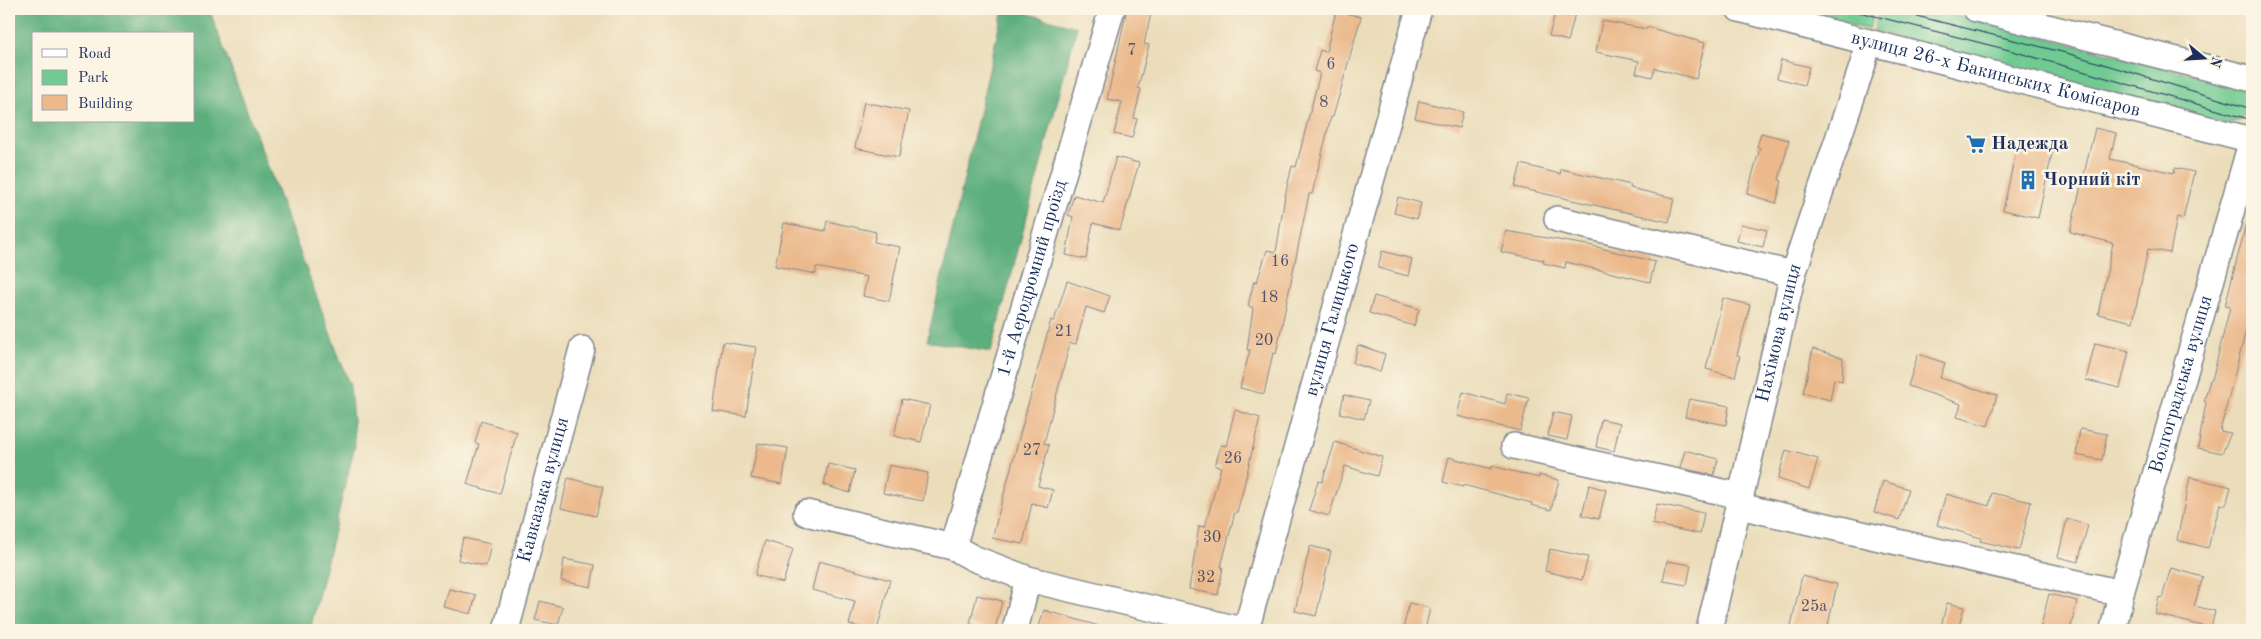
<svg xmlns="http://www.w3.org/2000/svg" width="2261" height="639" viewBox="0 0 2261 639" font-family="'Old Standard TT',serif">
<rect width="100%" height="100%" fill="#fcf5e5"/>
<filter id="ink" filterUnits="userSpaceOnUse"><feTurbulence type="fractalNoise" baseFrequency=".02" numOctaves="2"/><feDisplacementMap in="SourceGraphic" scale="10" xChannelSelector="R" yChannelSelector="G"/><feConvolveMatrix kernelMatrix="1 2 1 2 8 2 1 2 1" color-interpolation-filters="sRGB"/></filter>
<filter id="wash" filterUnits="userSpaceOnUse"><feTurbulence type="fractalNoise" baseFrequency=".0096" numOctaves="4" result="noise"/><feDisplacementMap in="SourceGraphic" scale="20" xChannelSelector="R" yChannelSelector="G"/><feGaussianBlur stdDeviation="1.12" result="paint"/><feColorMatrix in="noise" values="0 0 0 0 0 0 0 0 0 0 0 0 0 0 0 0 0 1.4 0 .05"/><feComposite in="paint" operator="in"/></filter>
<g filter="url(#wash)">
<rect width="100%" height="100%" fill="#ebddba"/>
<g fill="#70ca91" stroke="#467c78">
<path d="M1787 9H1874L1869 30Z"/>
<path d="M1879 9H1930L2235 85 2247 94V108L2242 120 2225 124 1874 31Z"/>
</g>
<g fill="#5cae7b" stroke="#3c6e6c" fill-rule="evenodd">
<path d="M9 9H209L350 386 355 445 310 630H9ZM34 34H194V121H34Z"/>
<path d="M1003 9H1010L1077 27 991 352 927 341Z"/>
</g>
<g id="blocks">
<g fill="#ebb98c">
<path d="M1127 9H1152L1144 44 1149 45 1138 88 1141 89 1134 118 1137 119 1132 138 1114 134 1122 102 1107 99Z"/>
<path d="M1556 9H1576L1568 41 1549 36Z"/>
<path d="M1336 11 1361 17 1333 117H1331L1312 194H1309L1276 354 1273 353 1264 394 1240 388 1250 350H1247L1253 308 1248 306 1254 281 1257 282 1267 250 1276 252 1285 196 1292 166 1296 167 1320 73 1314 71 1320 50 1326 52Z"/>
<path d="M1602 21 1647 29V27L1705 43 1696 79 1655 68 1652 77 1636 73 1639 61 1596 52Z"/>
<path d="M1781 60 1809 67 1804 85 1777 78Z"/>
<path d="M1419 101 1463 112 1459 128 1415 118Z"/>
<path d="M864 102 909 111 899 157 855 148Z"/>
<path d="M2095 128 2116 133 2110 159 2174 173 2175 168 2194 172 2183 219 2177 217 2170 253 2148 249 2133 322 2098 314 2113 243 2070 232Z"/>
<path d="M1761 133 1789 140 1779 180 1782 181 1776 203 1747 194 1760 148 1757 147Z"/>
<path d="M2018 142 2053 149 2038 218 2003 210Z"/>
<path d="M1116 157 1139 163 1120 230 1093 223 1086 259 1066 255 1073 217 1068 215 1074 195 1103 203Z"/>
<path d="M1521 164 1560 174 1561 169 1605 179 1631 185 1630 188 1674 198 1669 222 1515 187Z"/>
<path d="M1398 197 1421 203 1417 219 1394 213Z"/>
<path d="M827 221 876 232 874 242 900 247 889 301 863 296 867 277 816 267V274L775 266 784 223 825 231Z"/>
<path d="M1741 224 1767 230 1763 247 1737 241Z"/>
<path d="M2246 224 2252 225V307L2220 431 2231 433 2222 453 2198 448 2206 402 2204 401 2210 380H2212L2230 307 2225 306Z"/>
<path d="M1506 231 1593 246 1655 262 1650 282 1566 262 1565 268 1543 263 1544 260 1501 252Z"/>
<path d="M1382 251 1412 259 1408 276 1378 268Z"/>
<path d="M1067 281 1110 296 1104 313 1086 307 1076 344 1070 343 1044 443 1049 445 1038 486 1053 490 1048 508 1032 503 1023 544 992 538 1051 320 1054 321Z"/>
<path d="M1374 296 1419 309 1414 326 1369 313Z"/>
<path d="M1723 298 1750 305 1737 355 1740 356 1735 377 1706 369Z"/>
<path d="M723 342 756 347 746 416 713 411Z"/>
<path d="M2095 343 2129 351 2120 388 2086 380Z"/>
<path d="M1358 345 1385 354 1380 372 1353 363Z"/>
<path d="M1813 349 1843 358 1842 381 1834 379 1830 400 1803 393Z"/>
<path d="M1918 354 1945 363 1940 378 1997 395 1988 426 1957 417 1961 404 1908 386Z"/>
<path d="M1463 392 1505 404 1507 393 1529 398 1520 431 1457 416Z"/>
<path d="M1344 395 1369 401 1364 419 1340 413Z"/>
<path d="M902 399 930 405 921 442 894 436Z"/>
<path d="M1689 399 1729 406 1726 425 1685 417Z"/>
<path d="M1235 410 1260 418 1242 494 1237 512H1235L1221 567H1223L1218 595 1189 589 1199 526 1205 527 1221 467 1215 466 1221 445 1226 446Z"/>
<path d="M1553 412 1572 416 1567 440 1548 436Z"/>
<path d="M1601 419 1620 423 1614 451 1596 447Z"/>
<path d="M481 421 517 432 500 494 467 484 479 444 475 443Z"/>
<path d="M2080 429 2107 434 2102 460 2076 455Z"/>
<path d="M1335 442 1382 457 1377 476 1345 466 1329 516 1309 510 1318 481 1322 482Z"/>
<path d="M758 443 788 448 782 484 751 478Z"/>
<path d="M1685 450 1718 459 1714 475 1680 468Z"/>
<path d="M1786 450 1818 459 1809 489 1778 479Z"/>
<path d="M1449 457 1491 469 1492 466 1539 478V475L1559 480 1551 510 1531 505 1532 503 1463 485V487L1443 482Z"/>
<path d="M828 464 855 470 850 493 824 485Z"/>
<path d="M889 465 928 473 923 501 883 493Z"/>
<path d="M2190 477 2231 487 2226 505 2220 504 2208 548 2177 540Z"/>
<path d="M568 478 603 487 596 516 561 508Z"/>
<path d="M1883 481 1909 489 1899 520 1874 512Z"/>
<path d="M1589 485 1606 490 1599 519 1582 515Z"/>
<path d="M1992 493 2031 502 2019 550 1980 541 1981 538 1937 525 1946 494 1989 506Z"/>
<path d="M1657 504 1704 513 1700 534 1652 524Z"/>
<path d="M2067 519 2088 525 2078 562 2058 557Z"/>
<path d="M463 538 491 544 486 566 458 560Z"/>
<path d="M765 541 793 549 783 583 755 575Z"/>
<path d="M1310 546 1331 551 1316 616 1295 611Z"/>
<path d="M1550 549 1588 557 1582 580 1545 571Z"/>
<path d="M564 559 595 565 591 587 561 581Z"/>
<path d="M819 561 890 580 877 630 849 625 855 601 812 590Z"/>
<path d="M1667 561 1691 565 1687 585 1663 581Z"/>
<path d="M2171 568 2203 577 2194 606 2215 611 2211 628 2155 614 2159 597 2162 598Z"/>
<path d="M1802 576 1837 584 1827 630H1790Z"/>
<path d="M449 589 476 595 471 614 444 607Z"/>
<path d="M2049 594 2077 601 2070 630H2040Z"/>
<path d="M977 595 1002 601 995 630 970 624Z"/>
<path d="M540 601 563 607 558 625 535 620Z"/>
<path d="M1409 603 1430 608 1425 630H1403Z"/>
<path d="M1947 603 1964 607 1958 630H1940Z"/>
<path d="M1044 610 1099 626 1098 630H1038Z"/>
</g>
</g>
</g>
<g filter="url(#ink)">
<use href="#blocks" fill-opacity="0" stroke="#83868c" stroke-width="1"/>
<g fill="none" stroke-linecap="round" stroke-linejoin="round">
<defs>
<g id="minor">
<path id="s1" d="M1739 9 2252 140"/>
<path d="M1976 9 2252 79"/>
<path d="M1557 219 1793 274"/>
<path d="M1514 446 1741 496"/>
<path d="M1739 506 2121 593"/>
<path d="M806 513 953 547 973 558 1028 579 1242 630"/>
<path id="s2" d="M953 547 1112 9"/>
<path id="s3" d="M506 630 582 349"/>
<path d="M1015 630 1028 579"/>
<path id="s4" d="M1246 630 1419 9"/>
<path id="s5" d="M1709 630 1793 274 1863 64 1868 42"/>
<path id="s6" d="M2113 630 2121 593 2252 140"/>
</g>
</defs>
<use href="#minor" stroke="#83868c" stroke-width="28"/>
<use href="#minor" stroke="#fff" stroke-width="25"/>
<g stroke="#1b2f5e" stroke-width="1">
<path d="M1847 9 2009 50 2252 120"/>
<path d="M1888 9 2070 54 2252 109"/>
</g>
</g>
</g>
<defs>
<symbol id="supermarket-bare" viewBox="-9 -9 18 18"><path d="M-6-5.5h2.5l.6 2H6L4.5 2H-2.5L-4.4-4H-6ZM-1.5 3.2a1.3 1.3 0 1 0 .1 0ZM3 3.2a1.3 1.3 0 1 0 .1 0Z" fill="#1f6fb2" stroke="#fcf5e5" stroke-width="2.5" paint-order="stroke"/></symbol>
<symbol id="building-bare" viewBox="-9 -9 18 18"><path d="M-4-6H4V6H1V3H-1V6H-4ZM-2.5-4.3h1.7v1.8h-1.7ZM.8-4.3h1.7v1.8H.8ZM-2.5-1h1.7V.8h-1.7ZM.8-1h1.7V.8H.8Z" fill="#1f6fb2" stroke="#fcf5e5" stroke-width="2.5" paint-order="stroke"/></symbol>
</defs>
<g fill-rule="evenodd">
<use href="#supermarket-bare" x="1962" y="130" width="28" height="28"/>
<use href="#building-bare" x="2014" y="166" width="28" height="28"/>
</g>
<g text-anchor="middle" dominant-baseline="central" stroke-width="5" stroke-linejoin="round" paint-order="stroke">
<g font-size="16" fill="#4f526a">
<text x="1132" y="51">7</text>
<text x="1331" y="65">6</text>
<text x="1324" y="103">8</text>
<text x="1280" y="262">16</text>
<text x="1269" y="298">18</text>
<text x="1064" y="332">21</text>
<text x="1264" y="341">20</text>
<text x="1032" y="451">27</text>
<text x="1233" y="459">26</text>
<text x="1212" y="538">30</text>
<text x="1206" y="578">32</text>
<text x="1814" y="607">25а</text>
</g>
<g font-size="19" fill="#1b2f5e" stroke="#fcf5e5">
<text stroke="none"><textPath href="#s1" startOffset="265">вулиця 26-х Бакинських Комісаров</textPath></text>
<text stroke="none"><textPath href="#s2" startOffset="280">1-й Аеродромний проїзд</textPath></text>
<text stroke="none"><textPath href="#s4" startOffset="322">вулиця Галицького</textPath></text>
<text stroke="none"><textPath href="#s5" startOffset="305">Нахімова вулиця</textPath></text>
<text stroke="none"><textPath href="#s6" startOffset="255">Волгоградська вулиця</textPath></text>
<text stroke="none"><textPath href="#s3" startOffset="145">Кавказька вулиця</textPath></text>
</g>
<g font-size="19" font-weight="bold" fill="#1b2f5e" stroke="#fcf5e5" text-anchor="start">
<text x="1991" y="144">Надежда</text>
<text x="2043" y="180">Чорний кіт</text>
</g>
</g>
<rect width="2261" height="639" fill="none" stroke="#fcf5e5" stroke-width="30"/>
<rect x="32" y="32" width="162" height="90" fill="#fcf5e5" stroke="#a2a6af"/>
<rect x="42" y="49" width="25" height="8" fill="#ffffff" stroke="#a2a6af"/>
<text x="78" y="58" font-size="15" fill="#1b2f5e">Road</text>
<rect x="42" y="70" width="25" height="15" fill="#70ca91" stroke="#a2a6af"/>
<text x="78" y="82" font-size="15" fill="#1b2f5e">Park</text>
<rect x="42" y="95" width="25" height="15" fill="#ebb98c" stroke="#a2a6af"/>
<text x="78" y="108" font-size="15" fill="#1b2f5e">Building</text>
<g transform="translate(2204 58) rotate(108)" stroke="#fcf5e5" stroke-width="4" paint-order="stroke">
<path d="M0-4L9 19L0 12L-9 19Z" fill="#1b2f5e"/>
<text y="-8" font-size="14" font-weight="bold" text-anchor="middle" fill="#1b2f5e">N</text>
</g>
</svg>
